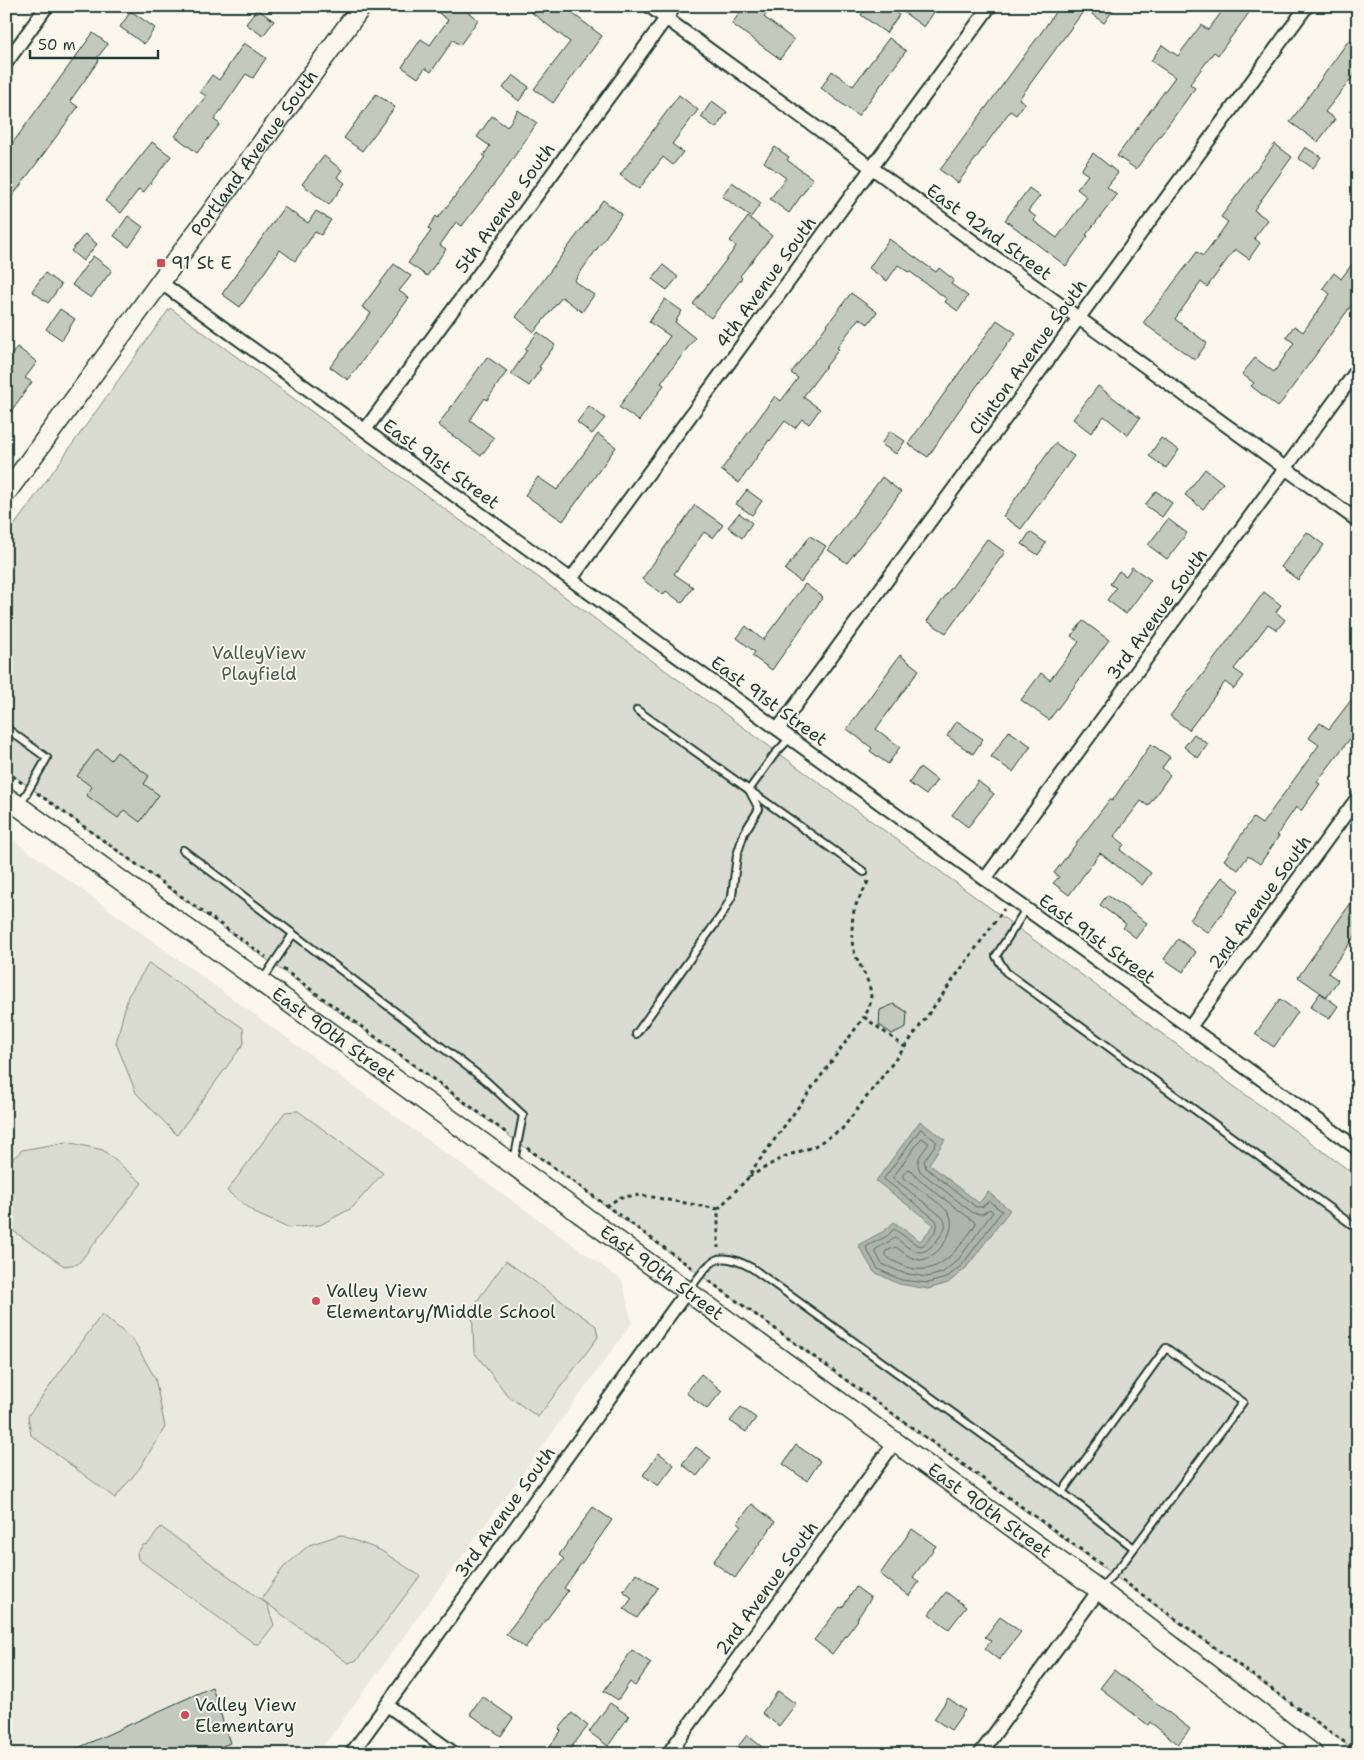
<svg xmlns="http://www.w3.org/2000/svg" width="1364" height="1760" viewBox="0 0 1364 1760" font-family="'Shantell Sans',sans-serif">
<rect width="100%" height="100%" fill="#fbf7ec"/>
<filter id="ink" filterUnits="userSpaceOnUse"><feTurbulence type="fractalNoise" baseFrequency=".02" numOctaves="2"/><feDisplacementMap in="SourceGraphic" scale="10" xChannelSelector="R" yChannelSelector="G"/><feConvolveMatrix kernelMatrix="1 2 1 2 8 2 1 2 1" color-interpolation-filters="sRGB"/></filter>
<g filter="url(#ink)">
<path fill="#eae9de" d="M6 835 622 1280 632 1323 318 1754H6Z"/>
<g fill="#dbdcd1" stroke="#7d8c82">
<path d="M170 308 1358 1177V1753L6 770V537Z"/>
<path d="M149 963 243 1028 244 1043 177 1135 136 1093 116 1043 128 996Z"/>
<path d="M298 1111 383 1173 352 1208 320 1225 288 1228 257 1214 227 1191 285 1112Z"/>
<path d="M67 1142 103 1150 142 1183 78 1264 64 1266 6 1226V1165L22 1150Z"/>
<path d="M506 1261 596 1326 598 1337 538 1417 508 1396 474 1352 472 1308Z"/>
<path d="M102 1314 134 1341 155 1378 165 1427 139 1469 115 1498 31 1435 28 1416Z"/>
<path d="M161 1527 267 1604 274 1625 259 1644H255L138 1559 137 1553 143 1545 148 1544Z"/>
<path d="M340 1535 380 1550 420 1576 357 1660 348 1663 261 1599 283 1568 309 1545Z"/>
</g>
<path fill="#adb4aa" stroke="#74847b" d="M920 1121 945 1140 929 1164 979 1203 988 1192 1010 1210 966 1268 948 1283 928 1289 899 1284 874 1272 858 1245 884 1231 894 1222 920 1241 934 1225 876 1181Z"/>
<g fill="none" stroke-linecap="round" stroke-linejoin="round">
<g stroke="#586d63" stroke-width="1">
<path d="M921 1129 937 1142 924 1161 926 1168 976 1207H982L989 1201 1002 1211 962 1265 946 1278 928 1283 901 1280 878 1269 866 1248 867 1246 887 1236 894 1229 917 1245 922 1246C929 1240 941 1229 936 1220L884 1179Z"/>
<path d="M922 1138 929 1143C923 1153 913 1160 921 1172L973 1213 982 1214 990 1209 993 1212 958 1260 942 1273 927 1277 903 1273 882 1264 875 1251 876 1249 895 1238C902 1242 911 1252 920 1252 928 1253 943 1235 945 1227 946 1223 944 1219 941 1216L893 1178Z"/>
<path d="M908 1169 911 1170 918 1179 976 1223C973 1230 967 1236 963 1242 946 1263 928 1277 902 1265 896 1262 889 1260 885 1254L886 1251 896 1247C903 1252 910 1259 920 1260 936 1260 959 1230 949 1214 942 1203 915 1187 903 1178V1175Z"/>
</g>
</g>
<g fill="#c4c9be" stroke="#1f3d34">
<path d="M429 6H460L478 20 460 45 453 40 431 72 425 68 418 78 402 67 421 39 430 45 448 20Z"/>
<path d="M523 6H563L602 36 553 103 534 89 570 42Z"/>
<path d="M744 6H772L764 17 794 40 780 59 732 24Z"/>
<path d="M868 6H886L899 15 886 33 861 15Z"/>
<path d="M895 6H938L924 27Z"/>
<path d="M1059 6H1116L1104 23 1085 9 1019 99 1025 103 1016 115 1010 111 958 183 940 170 1046 26Z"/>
<path d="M1226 6H1254L1218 55 1214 52 1190 84 1195 88 1136 169 1117 156 1175 77 1151 61 1162 45 1178 56 1201 25 1208 30Z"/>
<path d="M257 9 274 21 263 36 246 24Z"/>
<path d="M131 11 155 28 144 44 120 27Z"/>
<path d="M93 33 108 44 97 58 99 60 70 101 78 107 6 205V152Z"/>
<path d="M889 38 906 51 858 116 821 88 832 71 853 86Z"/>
<path d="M1349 40 1358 46V70L1325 112 1335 119 1318 142 1290 122Z"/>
<path d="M244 43 266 58 253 78 246 74 214 120 220 124 197 153 175 136 206 96 200 92 212 75 219 80Z"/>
<path d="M513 75 529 87 519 101 503 88Z"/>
<path d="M376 94 395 107 362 151 344 138Z"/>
<path d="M679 95 698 110 672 144 683 152 673 165 663 157 639 189 620 175Z"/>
<path d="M712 101 727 112 716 128 701 117Z"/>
<path d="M518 110 537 123 505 170 462 226 456 222 440 245 446 249 427 276 408 263 431 231 428 228 436 216 438 218 485 157 483 156 490 146 477 137 492 116 507 127Z"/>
<path d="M152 142 171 156 143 193 139 189 121 213 105 201Z"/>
<path d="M1275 144 1292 157 1254 210 1268 220 1254 238 1260 243 1249 259 1235 249 1207 287 1201 282 1175 319 1207 343 1195 360 1143 323 1197 252 1203 256 1209 249 1228 222 1221 217Z"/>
<path d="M775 147 789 157 787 160 813 179 789 213 770 199 786 178 764 162Z"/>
<path d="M1305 147 1321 157 1313 168 1298 158Z"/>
<path d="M1093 153 1118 173 1107 187 1117 195 1086 235 1088 236 1066 266 1005 220 1029 188 1040 196 1028 211 1036 217 1034 221 1057 238 1087 197 1077 189 1088 175 1081 170Z"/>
<path d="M324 156 342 170 337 177 345 183 329 205 302 184Z"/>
<path d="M732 182 761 203 751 217 722 196Z"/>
<path d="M603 200 622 214 574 281 594 295 582 312 562 297 534 332 516 317Z"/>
<path d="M284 207 308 223 316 211 331 220 321 235 315 232 295 261 280 250 240 307 222 294Z"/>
<path d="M128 216 143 227 129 247 114 236Z"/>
<path d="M748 217 772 236 740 276 742 278 711 318 693 304 732 252 736 246 730 241Z"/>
<path d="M85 234 97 244 83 261 71 251Z"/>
<path d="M889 239 936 272 939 268 954 280 951 284 968 296 958 311 945 302 947 299 909 271 908 272 898 265 887 281 869 268Z"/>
<path d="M93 256 112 270 91 298 72 285Z"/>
<path d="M1358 256V296L1278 407 1251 386 1254 383 1242 374 1255 358 1274 372 1294 343 1286 337 1294 326 1303 332 1330 294 1323 288 1334 273 1341 279Z"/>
<path d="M394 264 411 276 399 291 409 298 348 380 330 367 371 313 362 307Z"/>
<path d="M663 265 678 277 667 290 652 279Z"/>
<path d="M45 273 61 285 48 303 32 291Z"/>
<path d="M851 293 877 312 868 324 859 318 837 348 839 349 803 397 820 409 809 424 802 419 795 428 785 421 770 441 769 440 739 483 721 470 775 396 781 401 798 378 791 373Z"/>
<path d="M665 299 682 311 675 322 695 338 661 383 664 385 639 421 619 407 670 336 649 322Z"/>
<path d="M60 309 75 319 62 340 46 329Z"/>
<path d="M997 320 1016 333 957 413 928 457 908 444Z"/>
<path d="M538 332 555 345 539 367 541 368 529 386 511 374 527 350 525 349Z"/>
<path d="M17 347 37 362 25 378 32 382 6 418V380L12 372 6 368V362Z"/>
<path d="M487 357 507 371 487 400 485 398 470 420 494 438 481 456 438 425Z"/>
<path d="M1098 386 1140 418 1128 435 1104 416 1091 433 1073 419Z"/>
<path d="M589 406 605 418 592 434 577 422Z"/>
<path d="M890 431 905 441 896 454 881 444Z"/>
<path d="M598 434 616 447 563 521 525 495 538 477 557 490Z"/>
<path d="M1161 438 1179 450 1166 468 1149 456Z"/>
<path d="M1055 443 1074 456 1021 529 1003 516Z"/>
<path d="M1205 469 1223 483 1203 509 1185 495Z"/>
<path d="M882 477 901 492 847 563 828 550Z"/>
<path d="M747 490 762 501 752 515 736 504Z"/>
<path d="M1156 491 1172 503 1162 517 1145 505Z"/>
<path d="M695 505 723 525 713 538 704 532 674 574 693 587 682 603 666 591 663 595 642 579Z"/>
<path d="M739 513 752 523 742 538 728 527Z"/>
<path d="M1168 519 1187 533 1167 559 1148 545Z"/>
<path d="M1030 532 1046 543 1038 555 1022 544Z"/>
<path d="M1307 532 1324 545 1298 580 1281 567Z"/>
<path d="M810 536 826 546 801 582 785 570Z"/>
<path d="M987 539 1005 552 946 633 927 621Z"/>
<path d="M1132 567 1151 580 1126 614 1107 600 1116 588 1110 584 1119 571 1126 576Z"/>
<path d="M805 584 823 597 772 670 752 656 755 652 737 638 746 626 763 640Z"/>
<path d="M1264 592 1281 605 1276 612 1285 620 1277 630 1268 624 1234 669 1244 676 1234 689 1225 682 1189 730 1170 716 1190 690H1191Z"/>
<path d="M1083 621 1109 640 1049 720 1021 700 1041 673 1050 680 1079 642 1071 636Z"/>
<path d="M900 655 919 670 876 729 900 747 888 764 870 751 872 748 847 729Z"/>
<path d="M1358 691V728L1317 782 1320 784 1301 811 1296 807 1277 835 1279 836 1260 864 1248 856 1238 870 1224 860 1253 818 1262 824 1319 745 1309 738 1320 723 1329 729Z"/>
<path d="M957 721 983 739 973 754 947 736Z"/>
<path d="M1009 731 1031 746 1013 772 991 757Z"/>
<path d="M1194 734 1208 744 1198 758 1184 747Z"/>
<path d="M1151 744 1170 757 1162 768 1170 775 1148 806 1141 801 1114 836 1124 844 1120 850 1151 873 1142 885 1100 853 1069 895 1053 883 1059 877 1054 873 1110 799 1112 801Z"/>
<path d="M97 749 111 760 117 752 149 776 144 784 159 795 140 822 124 810 118 818 86 795 92 787 77 776Z"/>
<path d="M920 767 937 780 926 795 909 783Z"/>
<path d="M978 781 994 794 968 827 952 815Z"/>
<path d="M1222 877 1239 890 1208 933 1190 920Z"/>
<path d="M1358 893V932L1328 973 1338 980 1327 997 1298 977Z"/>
<path d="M1107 895 1147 923 1136 938 1123 928 1126 924 1100 905Z"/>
<path d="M1178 939 1196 952 1183 972 1164 959Z"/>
<path d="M1320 993 1338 1006 1329 1019 1310 1007Z"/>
<path d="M1280 999 1298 1012 1274 1047 1255 1034Z"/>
<path d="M894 1004 907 1012 906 1027 892 1034 879 1025 880 1010Z"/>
<path d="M701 1374 722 1391 707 1409 686 1393Z"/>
<path d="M741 1407 756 1418 746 1432 730 1421Z"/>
<path d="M796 1445 820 1461 807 1481 783 1464Z"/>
<path d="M696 1447 711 1458 697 1476 682 1464Z"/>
<path d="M659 1453 674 1465 658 1486 643 1475Z"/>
<path d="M752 1504 775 1522 735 1578 713 1562 741 1525 738 1522Z"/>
<path d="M593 1507 612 1520 564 1588 568 1591 525 1648 506 1634 564 1559 559 1555Z"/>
<path d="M912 1529 936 1546 913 1577 919 1582 909 1596 880 1574Z"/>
<path d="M636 1573 658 1588 637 1618 624 1609 632 1598 623 1591Z"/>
<path d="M856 1587 871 1598 857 1619 858 1620 832 1654 814 1640 840 1607 842 1608Z"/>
<path d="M946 1592 966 1607 949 1629 929 1614Z"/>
<path d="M1000 1617 1021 1632 999 1660 985 1649 991 1641 985 1637Z"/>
<path d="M632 1650 651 1663 635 1686 630 1682 618 1700 604 1691Z"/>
<path d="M1114 1670 1190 1729 1178 1744 1150 1722 1148 1725 1100 1688Z"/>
<path d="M212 1687 230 1743 204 1754H65Z"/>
<path d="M778 1691 796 1704 779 1726 762 1713Z"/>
<path d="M482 1696 513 1718 501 1736 470 1714Z"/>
<path d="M948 1698 965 1710 951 1730 934 1719Z"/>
<path d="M610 1703 629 1716 608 1746 589 1732Z"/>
<path d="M572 1713 588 1726 566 1754H544L561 1731 559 1729Z"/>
<path d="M747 1735 771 1754H732Z"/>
</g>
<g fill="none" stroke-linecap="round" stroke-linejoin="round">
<defs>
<g id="lane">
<path d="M637 710 864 872"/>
<path d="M6 728 47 758 20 805"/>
<path d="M183 850 485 1080 523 1115 514 1161"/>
<path d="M1026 909 996 956 1006 972 1358 1229"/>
<path d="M262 981 293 934"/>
<path d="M636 1034 723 913 732 896 737 855 744 833 759 809 749 790 774 755 790 738"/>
<path d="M689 1290C711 1261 715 1248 752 1268L1062 1492 1134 1548"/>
<path d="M1062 1492 1166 1348 1243 1402 1123 1563 1100 1589"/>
</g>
<g id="street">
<path d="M649 6 1358 521"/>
<path d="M6 63 47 6"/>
<path d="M160 282 1358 1149"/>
<path d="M365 430 675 6"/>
<path d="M571 579 990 6"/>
<path d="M778 729 1307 6"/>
<path d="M985 879 1358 369"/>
<path d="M1190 1027 1358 797"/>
<path d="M387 1705 455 1754"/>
<path d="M351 1754 687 1291"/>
<path d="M668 1754 895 1442"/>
<path d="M980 1754 1099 1590"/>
</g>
<g id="secondary">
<path id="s1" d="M6 493 362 6"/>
<path id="s2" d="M6 797 1099 1590 1313 1754"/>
</g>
</defs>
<use href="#lane" stroke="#1f3d34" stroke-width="10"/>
<use href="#street" stroke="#1f3d34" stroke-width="16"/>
<use href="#secondary" stroke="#1f3d34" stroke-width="22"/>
<g stroke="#1f3d34" stroke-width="3" stroke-dasharray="4 4" stroke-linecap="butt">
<path d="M6 771 22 783"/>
<path d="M37 793 266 957"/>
<path d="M868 881C865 890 859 897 856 905 852 913 852 928 852 936 851 967 885 985 864 1017L905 1047"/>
<path d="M283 969 508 1134"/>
<path d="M527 1148 692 1268"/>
<path d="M749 1177 783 1157 813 1147 842 1129 905 1047 1004 909"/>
<path d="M606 1206 621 1197 641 1195 718 1209V1248"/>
<path d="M718 1209 749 1177 753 1169 864 1017"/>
<path d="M709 1281 1105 1567"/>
<path d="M1122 1580 1358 1752"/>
</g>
<use href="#lane" stroke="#fbf7ec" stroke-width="6"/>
<use href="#street" stroke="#fbf7ec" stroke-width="12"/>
<use href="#secondary" stroke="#fbf7ec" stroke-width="19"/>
</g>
</g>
<g fill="#d1495b" stroke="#fbf7ec" stroke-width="2">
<rect x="156" y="258" width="10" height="10" rx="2.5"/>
<circle cx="316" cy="1301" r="5"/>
<circle cx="185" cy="1715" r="5"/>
</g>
<g text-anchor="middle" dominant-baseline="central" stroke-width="4" stroke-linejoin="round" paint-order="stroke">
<g font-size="18" fill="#1f3d34" stroke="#fbf7ec">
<text stroke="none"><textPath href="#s1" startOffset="421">Portland Avenue South</textPath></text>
<text transform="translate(505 208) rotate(-54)">5th Avenue South</text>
<text transform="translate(989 232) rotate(36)">East 92nd Street</text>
<text transform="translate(766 282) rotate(-54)">4th Avenue South</text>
<text transform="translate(1028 357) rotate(-54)">Clinton Avenue South</text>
<text transform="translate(441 464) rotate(36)">East 91st Street</text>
<text transform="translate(1157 614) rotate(-54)">3rd Avenue South</text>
<text transform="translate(769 701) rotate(36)">East 91st Street</text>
<text transform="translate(1260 902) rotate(-54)">2nd Avenue South</text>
<text transform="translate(1097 939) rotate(36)">East 91st Street</text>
<text stroke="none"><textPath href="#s2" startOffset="405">East 90th Street</textPath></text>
<text stroke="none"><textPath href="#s2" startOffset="810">East 90th Street</textPath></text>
<text stroke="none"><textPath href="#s2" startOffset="1215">East 90th Street</textPath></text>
<text transform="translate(505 1512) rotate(-54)">3rd Avenue South</text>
<text transform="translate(767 1588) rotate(-54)">2nd Avenue South</text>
</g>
<g font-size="18" fill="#1f3d34" stroke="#fbf7ec" text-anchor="start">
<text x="171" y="263">91 St E</text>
<text x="326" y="1291">Valley View<tspan x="326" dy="21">Elementary/Middle School</tspan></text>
<text x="195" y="1705">Valley View<tspan x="195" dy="21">Elementary</tspan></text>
</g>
<g font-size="18" fill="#455d53" stroke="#fbf7ec">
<text x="259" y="653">ValleyView<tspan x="259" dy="21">Playfield</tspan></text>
</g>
</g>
<rect width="1364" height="1760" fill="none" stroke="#fbf7ec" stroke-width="25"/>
<rect x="12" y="12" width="1339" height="1735" fill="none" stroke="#1f3d34" stroke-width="2" filter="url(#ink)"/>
<path d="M30 50v8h128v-8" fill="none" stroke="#1f3d34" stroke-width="2.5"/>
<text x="38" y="50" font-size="15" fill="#1f3d34" stroke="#fbf7ec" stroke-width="4" paint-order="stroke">50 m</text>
</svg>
